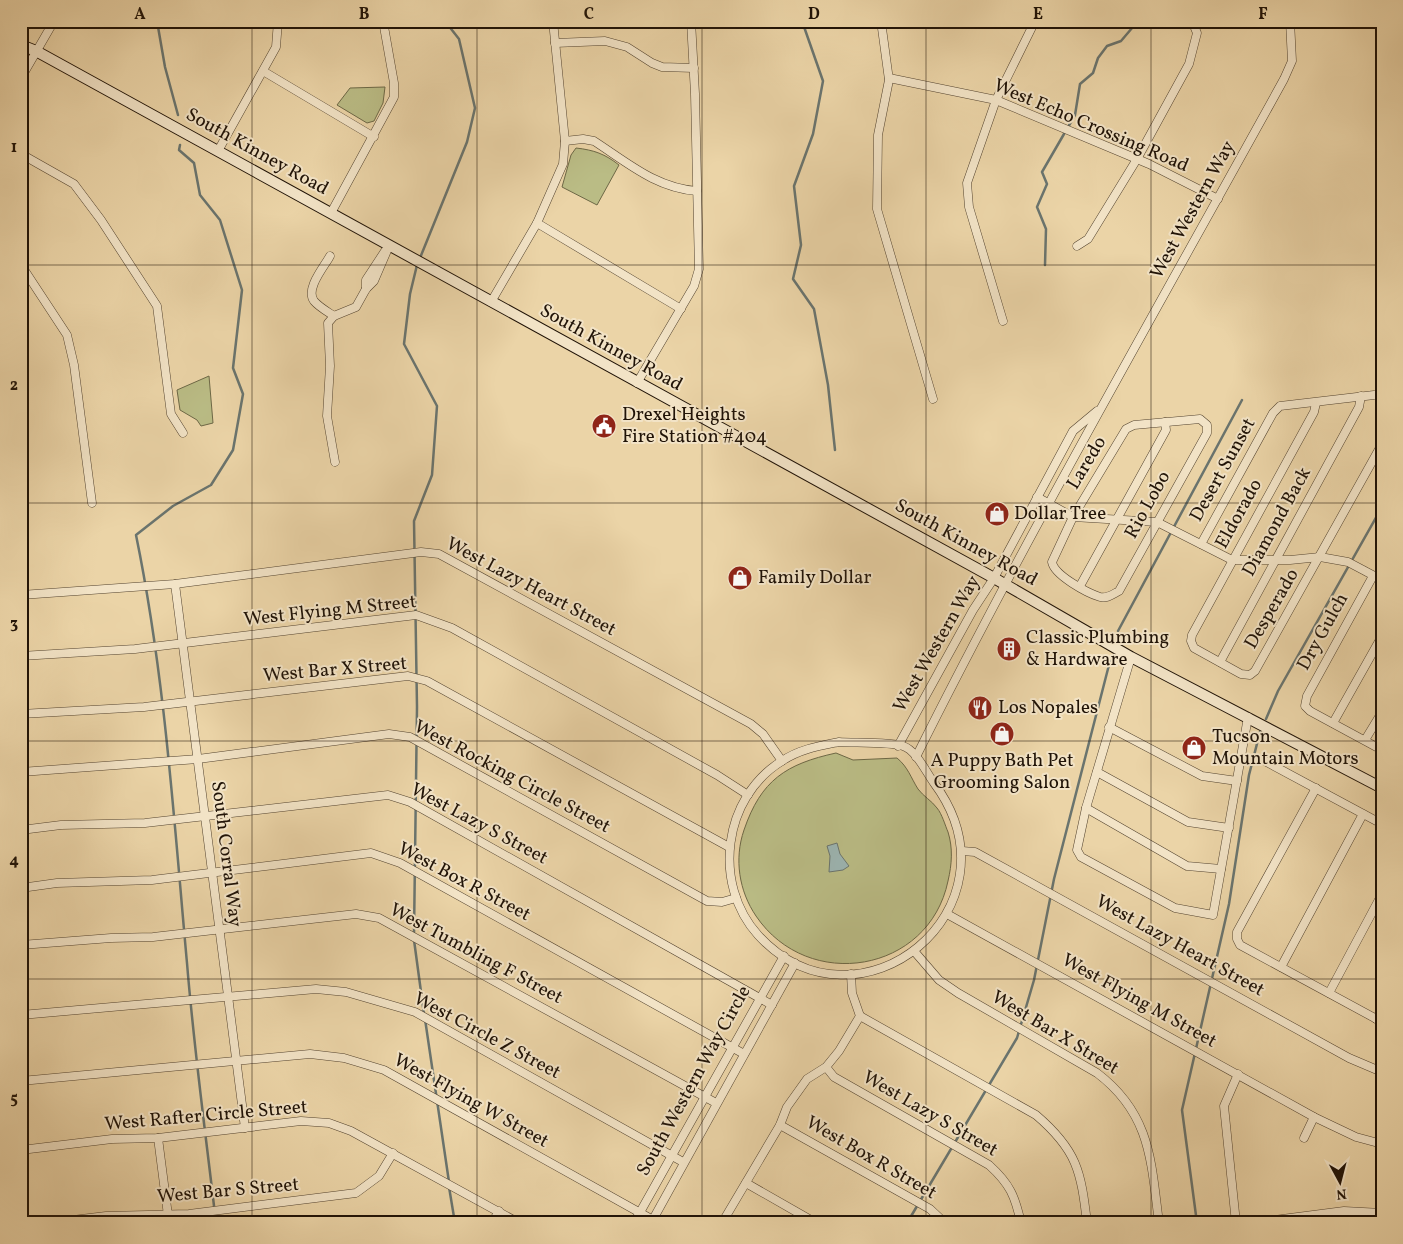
<svg xmlns="http://www.w3.org/2000/svg" width="1403" height="1244" viewBox="0 0 1403 1244" font-family="Vollkorn,serif">
<rect width="100%" height="100%" fill="#ebd4a7"/>
<filter id="stains"><feTurbulence type="fractalNoise" baseFrequency=".004" numOctaves="4"/><feColorMatrix values="0 0 0 0 .2 0 0 0 0 .09 0 0 0 0 .02 0 0 0 .5 -.17"/></filter>
<radialGradient id="worn" r=".72"><stop offset=".6" stop-color="#630" stop-opacity="0"/><stop offset="1" stop-color="#630" stop-opacity=".3"/></radialGradient>
<g fill="#babc85" stroke="#6d6846">
<path d="M385 87 383 103 374 121 367 123 337 105 350 88Z"/>
<path d="M576 148C594 150 605 154 619 165L597 205 562 187 571 155Z"/>
<path d="M209 376 213 423 201 426 197 420 180 410 177 390Z"/>
<path d="M836 753 853 760 897 758C908 767 911 778 918 789 923 796 932 801 937 808 942 814 945 825 948 832 953 848 952 864 948 881 929 973 808 993 756 916 739 891 734 859 744 830 761 780 786 764 836 753Z"/>
</g>
<path fill="#9cb5b2" stroke="#6a746e" d="M837 843 840 854 849 866 843 870 829 872 830 856 827 846Z"/>
<g fill="none" stroke-linecap="round" stroke-linejoin="round">
<g stroke="#6a746e" stroke-width="2.5">
<path d="M157 21 165 67 178 115"/>
<path d="M802 21 823 81 813 134 794 186 801 245 793 279 814 309 828 385 835 450"/>
<path d="M1382 101 1380 136 1382 154"/>
<path d="M180 145 179 150 194 163 200 195 220 220 242 290 233 368 243 394 233 450 211 485 173 506 136 535C165 676 174 821 187 963 194 1050 206 1136 216 1223"/>
<path d="M420 258 467 142 475 108 459 39 448 25V21"/>
<path d="M1045 265 1046 229 1037 207 1047 184 1042 172 1075 115 1080 84 1093 73 1098 58 1107 46 1121 41 1138 21"/>
<path d="M1118 631 1242 400"/>
<path d="M1266 719 1278 691 1382 507"/>
<path d="M414 934 417 707 414 521 432 475 437 406 404 344 410 294 417 265"/>
<path d="M414 940 424 1014"/>
<path d="M425 1019 449 1182"/>
<path d="M449 1187 455 1223"/>
<path d="M907 1223 1017 1038 1034 980 1054 879 1110 661"/>
<path d="M1197 1223 1182 1110 1229 904 1249 775 1260 732"/>
</g>
<defs>
<g id="minor">
<path d="M881 21 889 80 878 135 877 209 933 399"/>
<path d="M555 43 605 41 627 47 652 63 662 67 694 68"/>
<path d="M263 71 374 137"/>
<path d="M21 78 54 21"/>
<path d="M889 78 996 100 1149 164 1218 199"/>
<path d="M565 141 583 139 594 141C628 163 656 188 697 191"/>
<path d="M218 151 276 47 278 21"/>
<path d="M21 154 74 184 101 220 157 306 171 414 183 433"/>
<path d="M331 213 394 97V83L383 21"/>
<path d="M537 223 681 309"/>
<path d="M1077 246 1088 239 1137 159 1189 64 1197 33 1192 21"/>
<path d="M330 256C324 267 305 289 314 301 319 307 328 312 334 316"/>
<path d="M21 265 67 335 74 365 92 503"/>
<path d="M366 289V280L385 251"/>
<path d="M491 302 537 223 563 164 565 141 553 21"/>
<path d="M1003 321 969 207 967 183 996 100 1035 21"/>
<path d="M637 383 694 286 699 269 695 94 691 21"/>
<path d="M1316 403 1314 412 1192 635 1191 641 1194 648 1241 674 1250 675 1255 671 1382 444"/>
<path d="M1200 419 1207 425V433L1119 591C1113 594 1107 599 1100 597 1087 593 1054 575 1052 562L1073 517 1126 429 1134 425Z"/>
<path d="M335 462 327 416 330 366 328 323 334 316 356 307 366 289 374 281 389 246"/>
<path d="M1037 497 1073 517 1157 522 1232 560H1290L1320 557 1348 562 1382 580"/>
<path d="M1201 544 1273 413 1280 406 1374 395 1382 397"/>
<path d="M1373 576 1307 696 1305 706 1310 711 1382 750"/>
<path d="M175 584 245 1128"/>
<path d="M1080 586 1166 430 1165 422"/>
<path d="M21 595 175 584 421 552 439 554 751 724 763 734 782 761"/>
<path d="M21 656 135 649 416 615 452 628 717 775 748 795"/>
<path d="M1131 657 1086 808 1077 850 1081 857 1175 908 1213 915 1248 717"/>
<path d="M1220 662 1359 407 1361 396"/>
<path d="M21 714 144 707 408 676 427 681 729 847"/>
<path d="M1333 723 1382 636"/>
<path d="M1109 727 1202 776 1237 781"/>
<path d="M1365 740 1382 712"/>
<path d="M839 742C853 743 892 742 903 746 916 750 926 772 934 783 1027 908 858 1044 758 935 712 884 723 797 782 761 800 749 819 746 839 742Z"/>
<path d="M898 746 973 610 994 578 1073 431 1097 411"/>
<path d="M916 757C1031 527 1160 304 1284 79L1292 61 1290 21"/>
<path d="M1261 759 1382 824"/>
<path d="M21 772 198 759 389 734 410 737 707 901 722 902 736 898"/>
<path d="M1097 772 1188 822 1229 828"/>
<path d="M1316 788 1237 932V939L1240 945 1382 1022"/>
<path d="M1086 808 1187 866 1221 869"/>
<path d="M21 830 61 825 145 823 388 795 410 802 772 1005"/>
<path d="M962 851 975 852 1349 1058 1382 1072"/>
<path d="M21 888 57 883 152 880 371 853 400 863 744 1054"/>
<path d="M947 914 1314 1117 1356 1137 1382 1144"/>
<path d="M21 945 111 938 153 937 356 914 379 918 716 1103"/>
<path d="M914 951 939 980 958 993 1097 1073C1151 1114 1151 1161 1159 1223"/>
<path d="M1281 967 1363 814"/>
<path d="M1329 993 1382 894"/>
<path d="M21 1015 316 989 346 992 415 1012 683 1162"/>
<path d="M860 1016 1036 1115C1077 1150 1081 1171 1087 1223"/>
<path d="M1376 1019 1382 1010"/>
<path d="M826 1067 834 1077 989 1165C1010 1184 1015 1196 1021 1223"/>
<path d="M21 1081 310 1054 344 1058 384 1070 653 1220"/>
<path d="M780 1125 930 1209 945 1223"/>
<path d="M158 1138 169 1223"/>
<path d="M1304 1138 1314 1117"/>
<path d="M21 1150 112 1139 158 1138 301 1121 329 1123 351 1131 519 1223"/>
<path d="M746 1183 816 1223"/>
<path d="M48 1223 106 1216 189 1214 356 1193 379 1176 393 1153"/>
<path d="M492 1223 499 1211"/>
<path d="M634 1223 784 956"/>
<path d="M651 1223 795 963"/>
<path d="M722 1223 780 1125 787 1107 807 1079 826 1067 839 1051 860 1016 852 993 851 974"/>
<path d="M1236 1223 1224 1106 1238 1074"/>
<path d="M1250 1223 1344 1211 1382 1213"/>
</g>
<path id="secondary" d="M21 45 36 51 994 578 1131 657 1382 788"/>
</defs>
<use href="#minor" stroke="#53432f" stroke-width="9"/>
<use href="#secondary" stroke="#201307" stroke-width="12"/>
<use href="#minor" stroke="#f2e3c6" stroke-width="8"/>
<use href="#secondary" stroke="#f2e3c6" stroke-width="10"/>
</g>
<path fill="none" stroke="#201307" stroke-width="1" stroke-opacity="0.55" d="M252 21V1223M477 21V1223M702 21V1223M926 21V1223M1151 21V1223M21 265H1382M21 503H1382M21 741H1382M21 979H1382"/>
<defs>
<symbol id="civic-disc" viewBox="-11 -11 22 22"><circle r="9.5" fill="#8f2418" stroke="#f2e3c6"/><path d="M-.6-6.5H3V-4.5H.6V-3L4-1V1h2V6H-6V1h2V-1L-.6-3ZM-1.2 2.5V6h2.4V2.5Z" fill="#fff"/></symbol>
<symbol id="shop-disc" viewBox="-11 -11 22 22"><circle r="9.5" fill="#8f2418" stroke="#f2e3c6"/><path d="M-5-2.5h2.3a2.7 3.5 0 0 1 5.4 0H5L5.5 6h-11ZM-1.5-2.5h3a1.5 2.3 0 0 0-3 0Z" fill="#fff"/></symbol>
<symbol id="building-disc" viewBox="-11 -11 22 22"><circle r="9.5" fill="#8f2418" stroke="#f2e3c6"/><path d="M-4-6H4V6H1V3H-1V6H-4ZM-2.5-4.3h1.7v1.8h-1.7ZM.8-4.3h1.7v1.8H.8ZM-2.5-1h1.7V.8h-1.7ZM.8-1h1.7V.8H.8Z" fill="#fff"/></symbol>
<symbol id="restaurant-disc" viewBox="-11 -11 22 22"><circle r="9.5" fill="#8f2418" stroke="#f2e3c6"/><path d="M-5-6h1v4h1v-4h1v4h1v-4h1v5L-1.5 .5V6h-2V.5L-5-1ZM5-6V6H3V1.5H1.5Q1.5-4 5-6Z" fill="#fff"/></symbol>
</defs>
<g fill-rule="evenodd">
<use href="#civic-disc" x="590" y="412" width="28" height="28"/>
<use href="#shop-disc" x="983" y="500" width="28" height="28"/>
<use href="#shop-disc" x="726" y="564" width="28" height="28"/>
<use href="#building-disc" x="995" y="635" width="28" height="28"/>
<use href="#restaurant-disc" x="966" y="694" width="28" height="28"/>
<use href="#shop-disc" x="988" y="720" width="28" height="28"/>
<use href="#shop-disc" x="1180" y="734" width="28" height="28"/>
</g>
<g text-anchor="middle" dominant-baseline="central" stroke-width="4" stroke-linejoin="round" paint-order="stroke">
<g font-size="19" fill="#201307" stroke="#f2e3c6">
<text transform="translate(1091 126) rotate(23)">West Echo Crossing Road</text>
<text transform="translate(257 152) rotate(29)">South Kinney Road</text>
<text transform="translate(1193 210) rotate(-61)">West Western Way</text>
<text transform="translate(611 348) rotate(29)">South Kinney Road</text>
<text transform="translate(1087 463) rotate(-59)">Laredo</text>
<text transform="translate(1223 470) rotate(-61)">Desert Sunset</text>
<text transform="translate(1148 505) rotate(-61)">Rio Lobo</text>
<text transform="translate(1239 514) rotate(-61)">Eldorado</text>
<text transform="translate(1277 522) rotate(-61)">Diamond Back</text>
<text transform="translate(966 543) rotate(29)">South Kinney Road</text>
<text transform="translate(531 587) rotate(28)">West Lazy Heart Street</text>
<text transform="translate(1272 609) rotate(-60)">Desperado</text>
<text transform="translate(330 611) rotate(-6)">West Flying M Street</text>
<text transform="translate(1323 632) rotate(-61)">Dry Gulch</text>
<text transform="translate(937 644) rotate(-60)">West Western Way</text>
<text transform="translate(335 670) rotate(-5)">West Bar X Street</text>
<text transform="translate(512 777) rotate(28)">West Rocking Circle Street</text>
<text transform="translate(479 824) rotate(28)">West Lazy S Street</text>
<text transform="translate(226 854) rotate(83)">South Corral Way</text>
<text transform="translate(464 882) rotate(28)">West Box R Street</text>
<text transform="translate(1180 946) rotate(29)">West Lazy Heart Street</text>
<text transform="translate(476 954) rotate(28)">West Tumbling F Street</text>
<text transform="translate(1139 1001) rotate(29)">West Flying M Street</text>
<text transform="translate(1055 1033) rotate(31)">West Bar X Street</text>
<text transform="translate(487 1036) rotate(28)">West Circle Z Street</text>
<text transform="translate(694 1081) rotate(-61)">South Western Way Circle</text>
<text transform="translate(471 1101) rotate(29)">West Flying W Street</text>
<text transform="translate(930 1114) rotate(30)">West Lazy S Street</text>
<text transform="translate(206 1116) rotate(-5)">West Rafter Circle Street</text>
<text transform="translate(871 1158) rotate(30)">West Box R Street</text>
<text transform="translate(228 1191) rotate(-5)">West Bar S Street</text>
</g>
<g font-size="19" fill="#201307" stroke="#f2e3c6" text-anchor="start">
<text x="622" y="415">Drexel Heights<tspan x="622" dy="22">Fire Station #404</tspan></text>
<text x="1014" y="514">Dollar Tree</text>
<text x="758" y="578">Family Dollar</text>
<text x="1026" y="638">Classic Plumbing<tspan x="1026" dy="22">&amp; Hardware</tspan></text>
<text x="998" y="708">Los Nopales</text>
<text x="1212" y="737">Tucson<tspan x="1212" dy="22">Mountain Motors</tspan></text>
<text x="1002" y="761" text-anchor="middle">A Puppy Bath Pet<tspan x="1002" dy="22">Grooming Salon</tspan></text>
</g>
</g>
<rect width="1403" height="1244" fill="none" stroke="#ebd4a7" stroke-width="55"/>
<g transform="translate(1340 1182) rotate(173)" stroke="#f2e3c6" stroke-width="4" paint-order="stroke">
<path d="M0-4L9 19L0 12L-9 19Z" fill="#201307"/>
<text y="-8" font-size="14" font-weight="bold" text-anchor="middle" fill="#201307">N</text>
</g>
<rect x="28" y="28" width="1348" height="1188" fill="none" stroke="#201307" stroke-width="2"/>
<g font-size="16" text-anchor="middle" font-weight="bold" fill="#201307">
<text x="140" y="19">A</text>
<text x="364" y="19">B</text>
<text x="589" y="19">C</text>
<text x="814" y="19">D</text>
<text x="1038" y="19">E</text>
<text x="1263" y="19">F</text>
<text x="14" y="152">1</text>
<text x="14" y="390">2</text>
<text x="14" y="628">3</text>
<text x="14" y="865">4</text>
<text x="14" y="1103">5</text>
</g>
<rect width="100%" height="100%" filter="url(#stains)"/>
<rect width="100%" height="100%" fill="url(#worn)"/>
</svg>
